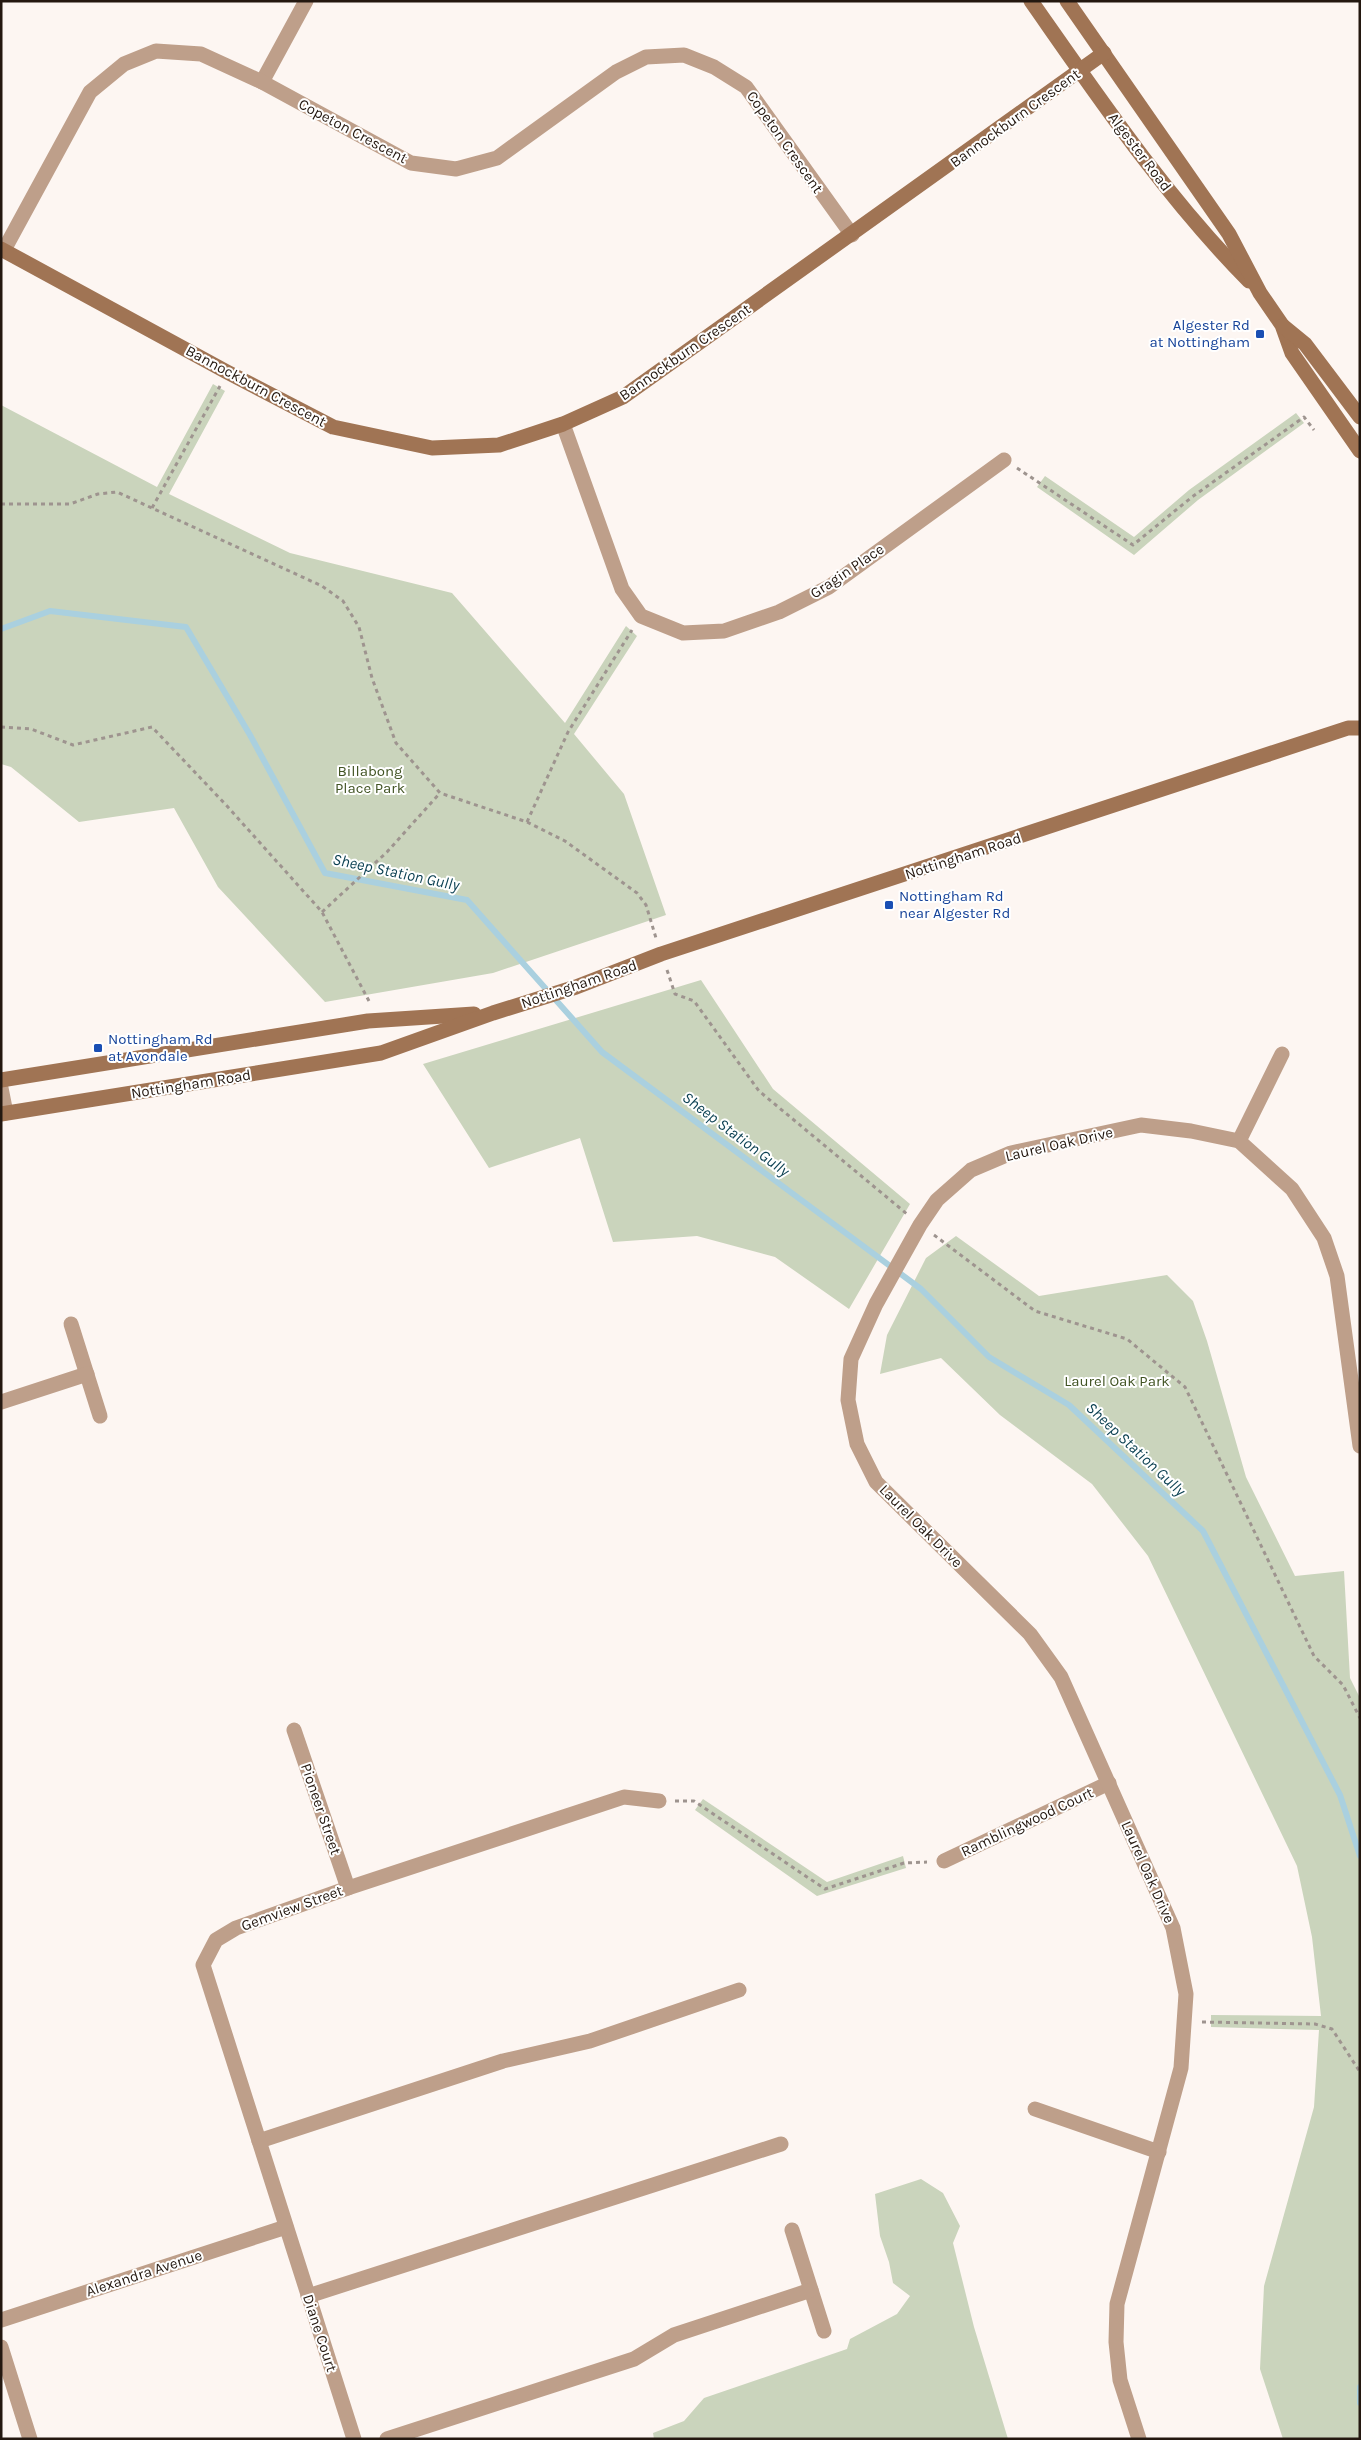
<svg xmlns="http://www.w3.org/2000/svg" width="1361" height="2440" viewBox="0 0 1361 2440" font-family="Karla,sans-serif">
<rect width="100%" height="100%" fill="#fdf6f2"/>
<g fill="#cad4bc">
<path d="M213 384 225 391 169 494 290 553 452 593 565 723 626 626 637 636 574 734 624 794 666 915 493 973 325 1002 218 887 174 808 79 822 11 767 1 764V405L157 487Z"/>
<path d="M1296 413 1304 423 1198 500 1134 555 1037 487 1045 476 1134 537 1189 490Z"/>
<path d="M701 980 773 1089 910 1204 849 1309 775 1257 697 1236 613 1242 580 1138 489 1168 423 1064Z"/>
<path d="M956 1236 1039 1296 1167 1275 1193 1301 1207 1341 1246 1477 1295 1576 1344 1571 1350 1678 1360 1698V2439H1283L1260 2369 1264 2286 1314 2107 1319 2030 1211 2027V2015L1321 2016 1312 1937 1297 1866 1148 1556 1092 1484 1000 1415 941 1358 880 1374 887 1335 926 1258Z"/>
<path d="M703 1799 827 1882 903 1856 906 1868 817 1896 695 1810Z"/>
<path d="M921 2179 943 2193 960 2226 953 2243 974 2327 1008 2439H654L653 2433 684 2421 704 2398 847 2349 850 2339 897 2314 910 2296 893 2283 889 2262 880 2236 875 2194Z"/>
</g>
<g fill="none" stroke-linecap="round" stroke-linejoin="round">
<g stroke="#aad0df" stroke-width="6">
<path d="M1 629 50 611 186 627 250 735 325 873 467 900 602 1052 921 1289 989 1357 1069 1405 1203 1531 1340 1795 1360 1856"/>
<path d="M1360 2387V2403"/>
</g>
<g stroke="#9e948f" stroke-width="3" stroke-dasharray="4 4" stroke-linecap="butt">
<path d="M1017 468 1133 545 1192 497 1304 417 1314 430"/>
<path d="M1 504H70L98 494 117 492 322 586 343 601 359 627 372 678 396 743 440 793 527 822 565 841 637 893 646 905 656 938"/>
<path d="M152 508 220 386"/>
<path d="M1 727 31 729 73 745 152 727 227 806 322 912 370 1003"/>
<path d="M527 822 568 732 632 630"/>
<path d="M322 912 387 852 440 793"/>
<path d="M667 970 675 994 694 1001 759 1091 907 1214"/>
<path d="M934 1235 1035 1311 1127 1339 1185 1387 1314 1656 1343 1685 1360 1718"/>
<path d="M675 1801H694L825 1889 904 1863 927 1862"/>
<path d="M1202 2022 1315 2024 1332 2029 1360 2072"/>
</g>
<g stroke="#be9f8a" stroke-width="15">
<path d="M262 82 306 1"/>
<path d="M4 250 90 92 124 64 156 51 201 54 262 82 411 163 456 169 497 158 616 72 646 57 684 55 714 67 746 87 852 235"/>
<path d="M563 424 622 589 641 616 683 633 724 631 779 612 829 587 1004 460"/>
<path d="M1 1088 6 1113"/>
<path d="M1239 1141 1282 1054"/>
<path d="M71 1324 100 1416"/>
<path d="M1 1402 87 1374"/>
<path d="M294 1730 348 1888"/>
<path d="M944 1861 1109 1783"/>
<path d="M1035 2109 1159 2152"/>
<path d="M259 2141 503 2061 590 2041 739 1990"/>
<path d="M792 2230 824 2331"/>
<path d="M308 2296 781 2144"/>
<path d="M1 2320 286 2227"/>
<path d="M1 2347 30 2439"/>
<path d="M354 2439 203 1965 216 1940 236 1928 348 1888 624 1797 659 1801"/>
<path d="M387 2439 634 2359 674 2335 811 2290"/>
<path d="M1139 2439 1120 2380 1116 2342 1117 2304 1181 2068 1186 1994 1173 1928 1061 1677 1030 1634 876 1482 857 1444 848 1400 851 1359 876 1304 920 1225 937 1200 971 1170 1011 1153 1141 1125 1191 1131 1239 1141 1292 1189 1324 1238 1337 1276 1360 1446"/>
</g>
<g stroke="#a07454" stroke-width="15">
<path d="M1031 1C1099 98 1165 196 1249 281"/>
<path d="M1067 1 1229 234 1260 293 1282 325 1292 353 1360 451"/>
<path d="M1 249 227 372 333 427 432 448 499 445 563 424 623 397 1104 53"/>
<path d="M1283 326 1305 344 1360 417"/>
<path d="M1 1080 368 1021 474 1014"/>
<path d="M1 1114 381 1053 493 1013 576 987 661 954 1348 728H1360"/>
</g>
</g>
<g fill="#1a4fb4" stroke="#fff" stroke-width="2">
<rect x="1255" y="329" width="10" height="10" rx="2.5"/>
<rect x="884" y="900" width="10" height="10" rx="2.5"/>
<rect x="93" y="1043" width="10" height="10" rx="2.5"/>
</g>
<g text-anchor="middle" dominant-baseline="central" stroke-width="4" stroke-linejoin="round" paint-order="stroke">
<g font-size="15" fill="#241810" stroke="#fff">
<text transform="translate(1015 118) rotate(-36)">Bannockburn Crescent</text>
<text transform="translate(353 131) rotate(28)">Copeton Crescent</text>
<text transform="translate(785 142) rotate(55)">Copeton Crescent</text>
<text transform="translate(1140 152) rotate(53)">Algester Road</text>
<text transform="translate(685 352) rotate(-35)">Bannockburn Crescent</text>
<text transform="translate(256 386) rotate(28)">Bannockburn Crescent</text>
<text transform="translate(847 571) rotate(-34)">Gragin Place</text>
<text transform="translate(963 856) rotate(-18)">Nottingham Road</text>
<text transform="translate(579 984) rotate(-19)">Nottingham Road</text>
<text transform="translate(191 1084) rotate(-9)">Nottingham Road</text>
<text transform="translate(1059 1144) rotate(-13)">Laurel Oak Drive</text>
<text transform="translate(921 1526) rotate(45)">Laurel Oak Drive</text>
<text transform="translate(321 1809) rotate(71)">Pioneer Street</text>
<text transform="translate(1027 1822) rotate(-25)">Ramblingwood Court</text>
<text transform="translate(1148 1872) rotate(66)">Laurel Oak Drive</text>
<text transform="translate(292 1908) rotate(-20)">Gemview Street</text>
<text transform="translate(144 2273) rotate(-18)">Alexandra Avenue</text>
<text transform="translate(320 2333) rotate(72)">Diane Court</text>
</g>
<g font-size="15" fill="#164399" stroke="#fff" text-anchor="start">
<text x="1250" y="325" text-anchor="end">Algester Rd<tspan x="1250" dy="17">at Nottingham</tspan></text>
<text x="899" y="896">Nottingham Rd<tspan x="899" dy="17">near Algester Rd</tspan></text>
<text x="108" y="1039">Nottingham Rd<tspan x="108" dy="17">at Avondale</tspan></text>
</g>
<g font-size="15" fill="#415323" stroke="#fff">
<text x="370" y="771">Billabong<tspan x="370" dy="17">Place Park</tspan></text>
<text x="1117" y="1381">Laurel Oak Park</text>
</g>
<g font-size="16" font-style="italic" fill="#0a3f51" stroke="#fff">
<text transform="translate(396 872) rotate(12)">Sheep Station Gully</text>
<text transform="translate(736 1134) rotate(37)">Sheep Station Gully</text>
<text transform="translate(1136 1449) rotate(43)">Sheep Station Gully</text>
</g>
</g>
<rect width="1361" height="2440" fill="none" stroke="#241810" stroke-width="5"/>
</svg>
